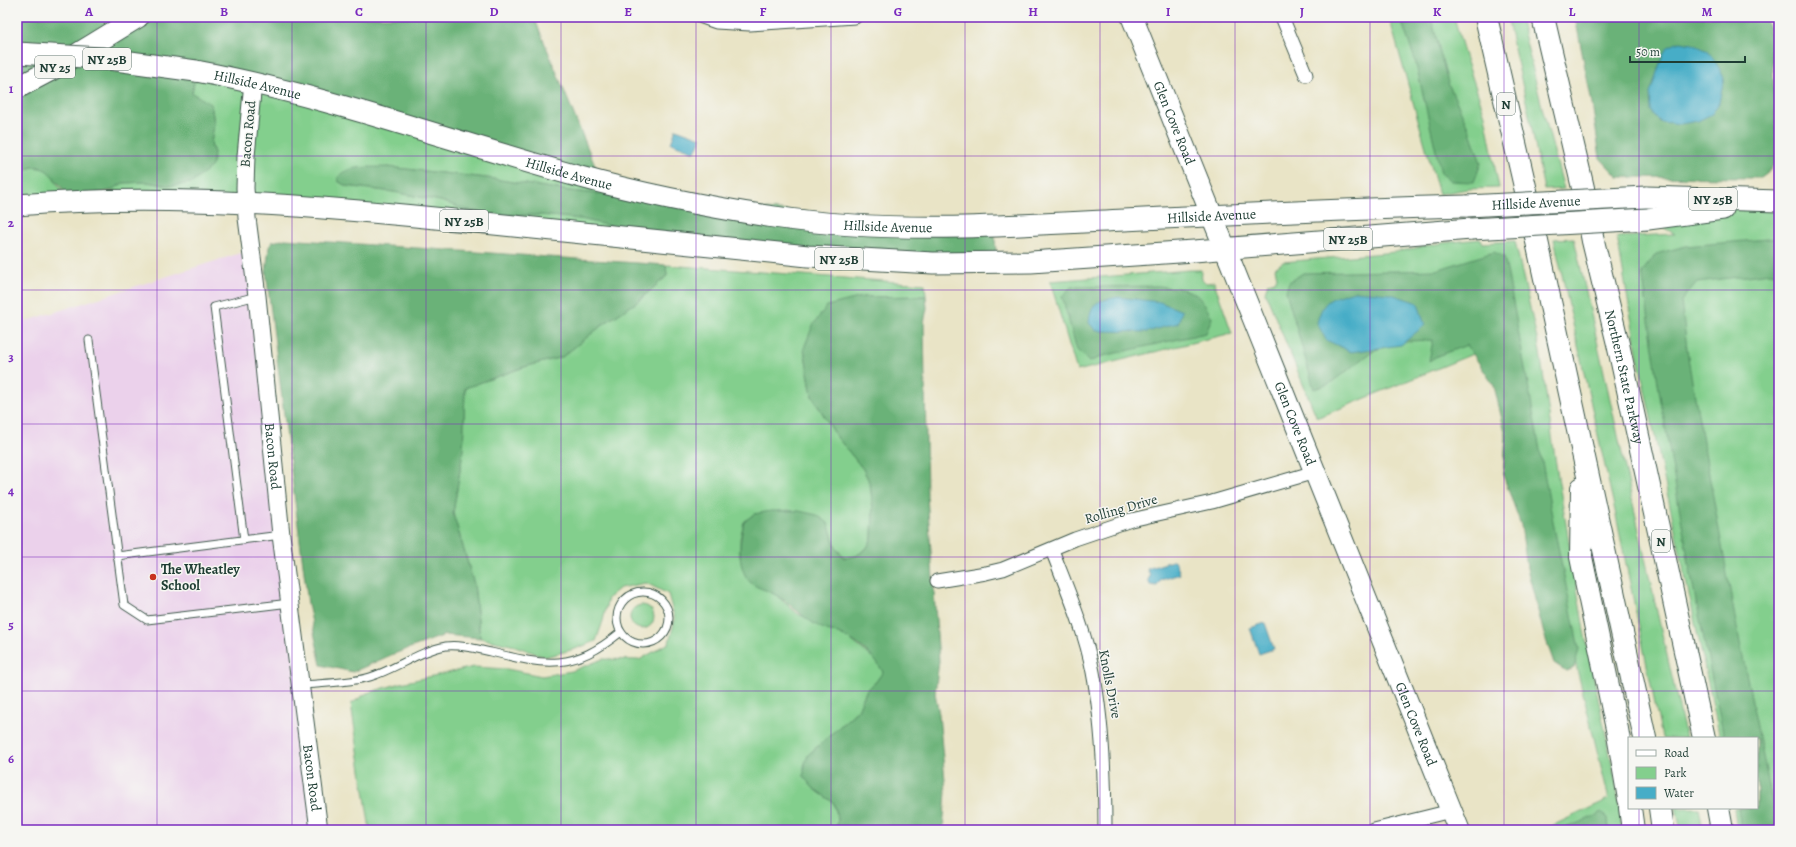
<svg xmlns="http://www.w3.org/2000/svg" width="1796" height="847" viewBox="0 0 1796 847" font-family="Alegreya,serif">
<rect width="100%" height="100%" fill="#f6f6f2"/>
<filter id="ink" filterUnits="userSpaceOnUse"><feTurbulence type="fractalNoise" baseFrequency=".025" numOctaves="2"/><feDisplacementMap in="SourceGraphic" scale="8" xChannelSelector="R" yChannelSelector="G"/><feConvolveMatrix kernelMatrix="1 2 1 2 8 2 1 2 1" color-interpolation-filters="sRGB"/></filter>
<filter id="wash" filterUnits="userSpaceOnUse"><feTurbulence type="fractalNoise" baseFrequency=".012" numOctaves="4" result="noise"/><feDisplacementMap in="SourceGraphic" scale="16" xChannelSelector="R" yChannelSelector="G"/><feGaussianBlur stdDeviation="0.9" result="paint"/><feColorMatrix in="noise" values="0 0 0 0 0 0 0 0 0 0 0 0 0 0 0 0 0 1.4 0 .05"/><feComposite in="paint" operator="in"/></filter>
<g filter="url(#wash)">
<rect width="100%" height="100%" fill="#e9e4c6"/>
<path fill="#ebd1eb" d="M250 250 319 830H17V324Z"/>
<g fill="#83cf8d" stroke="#518660">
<path d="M1389 17H1454L1465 56 1485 115 1499 188 1468 189 1439 194Z"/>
<path d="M1507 17H1520L1542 107 1564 189 1544 190 1528 110Z"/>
<path d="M196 71 688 203 570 191 487 178 388 167 338 181 346 186 394 192 441 201 467 210 500 215H541L581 219 682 243 110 191 123 183 147 182 170 186 214 153 211 144 214 123 211 104 192 94Z"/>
<path d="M32 167C54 169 50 175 61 189 64 192 68 195 71 198L17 205V176Z"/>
<path d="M1779 202V830H1737L1734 808H1757V738H1720L1638 358 1617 237 1675 234 1648 219Z"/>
<path d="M1574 238C1612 405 1647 572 1686 738H1662L1615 511 1554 239Z"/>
<path d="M1480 239 1482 243 1515 241 1540 352 1557 471 1585 636 1616 783 1622 830H1543L1609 799 1497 344 1317 418 1265 292 1268 283 1275 281 1277 277 1275 268 1283 262 1395 252 1442 243Z"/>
<path d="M666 265 925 284 926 296 862 297 804 348 812 396 837 437 863 469 870 483 873 509 872 538 867 548 856 556 845 558 836 548 828 523 789 510 754 514 744 522 740 539V557L750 581 776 595 798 614 847 637 878 662 883 672 875 683 867 689 858 710 808 755 813 788 834 803 838 819 836 830H370L351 704 367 693 401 683 474 667 507 669 542 676 572 671 603 659 639 660 669 643 675 619 668 594 646 583 620 588 608 598 603 621 596 641 575 649 545 657 515 646 480 638 474 584 453 513 463 452 465 388 524 367 562 357 605 323 637 302 667 276Z"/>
<path d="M1190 270H1201L1202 279 1206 283 1214 282 1232 333 1077 371 1050 281Z"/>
<circle cx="642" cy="617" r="12"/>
<path d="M1676 808H1699L1703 830H1681Z"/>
</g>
<g fill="#6ab278" stroke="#447856">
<path d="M17 17H534L602 183 196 71 192 93 211 104 214 123 211 144 214 153 212 166 192 183 170 186 147 182 123 183 110 191 71 198C55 183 44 151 17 176Z"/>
<path d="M1400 17H1431L1448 83 1469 129 1481 163 1474 182 1451 181 1441 173 1415 60Z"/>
<path d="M1575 17H1765L1771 35 1777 147C1775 162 1774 170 1761 178L1618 177 1600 158 1592 103Z"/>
<path d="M388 167 487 178 570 191 688 203 994 227 997 264 682 243 581 219 541 215H500L467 210 441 201 394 192 346 186 338 181V177C348 164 373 168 388 167Z"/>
<path d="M1779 238V272L1697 282 1681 301 1689 364 1736 623 1778 830H1741L1738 808H1757V738H1724L1691 576 1659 390 1642 272 1656 254 1686 246Z"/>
<path d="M285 239 666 265 667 276 637 302 605 323 562 357 524 367 465 388 463 452 453 513 474 584 480 638 445 635 391 655 353 672 321 665 308 604 266 272 269 247 272 242Z"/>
<path d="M1494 252 1504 257 1508 275 1554 527 1579 649 1574 668 1566 671 1554 663 1544 634 1527 568 1521 525 1503 475 1506 436 1494 386 1467 345 1437 356 1429 361 1433 340 1406 341 1375 350 1329 384 1314 389 1286 291 1289 282 1303 273 1436 270Z"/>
<path d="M1159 286C1192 291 1196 287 1212 318L1206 333 1103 356 1089 362 1077 350 1062 296 1071 287Z"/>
<path d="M926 296 927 308 924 323 927 496 939 661 935 693 939 714 946 792 943 830H836L838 819 834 803 813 788 804 777V766L808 755 858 710 867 689 875 683 883 672C874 655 856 641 838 633 831 631 824 630 818 626 802 617 791 604 776 595 768 590 755 588 749 581 736 565 740 540 744 522L754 514 771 511H799L817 515 828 523 836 548 844 558 856 556 867 548 872 538 873 509 870 483 863 469 837 437 812 396 804 348 813 325 827 306 862 297Z"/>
<path d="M1601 812 1608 818 1609 830H1561L1593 817Z"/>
</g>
<g fill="#47adc7" stroke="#33757e">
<path d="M1679 42 1693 44 1708 51 1718 66 1724 78 1719 103 1712 114 1698 121 1681 124 1660 122 1651 111 1650 93 1663 54 1668 47Z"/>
<path d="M676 129 701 138 695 152 671 143Z"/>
<path d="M1354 291 1391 294 1418 303 1425 325 1401 345 1351 352 1326 340 1317 323C1323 298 1332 298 1354 291Z"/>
<path d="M1118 297 1160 302 1182 311 1178 323 1147 332 1096 331 1089 323C1090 300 1100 301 1118 297Z"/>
<path d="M1175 560 1180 574 1161 580 1157 586 1150 585 1148 580 1150 576 1147 569Z"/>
<path d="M1265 623 1274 649 1259 654 1250 628Z"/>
</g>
</g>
<g filter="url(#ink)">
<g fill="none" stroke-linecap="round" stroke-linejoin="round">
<defs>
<g id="service">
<path d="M89 340 124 605 147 620 290 603"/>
<path d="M244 540 214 307 257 296"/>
<path d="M117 556 281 535"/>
<circle cx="643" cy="618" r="26"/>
<path d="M301 685C322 683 351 683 370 677 396 669 419 651 446 646 460 644 477 649 491 652 547 666 573 671 621 632"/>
</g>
<g id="minor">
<path d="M702 17 716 22 750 24 855 17"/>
<path d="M1282 17 1306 75"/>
<path d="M1052 550C1067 589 1085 630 1093 672 1103 724 1105 777 1105 830"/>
<path d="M937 581 986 573 1003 569 1075 539 1131 520 1212 502 1315 472"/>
<path d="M1374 830 1451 811"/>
</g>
<g id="tertiary">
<path id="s1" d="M253 82 246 156 245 188 247 218 257 296 281 535 319 830"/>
</g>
<g id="primary">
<path id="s2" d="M1132 17 1459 830"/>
<path id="s3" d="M196 71C326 95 450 141 577 176 642 194 708 207 774 217 890 234 1007 226 1124 220 1238 214 1352 209 1467 206"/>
<path d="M17 88 53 69 138 17"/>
<path d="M1646 197 1779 201"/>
<path d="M17 205C170 193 322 206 475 222 586 233 697 245 808 256L933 263 1031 262 1194 251 1471 229"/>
<path d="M1648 219 1723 209"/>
</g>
<g id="motorway">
<path d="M1486 17 1526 191 1645 738"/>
<path id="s4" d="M1543 17 1583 188 1593 241 1618 344 1704 738"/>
<path d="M1582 488 1581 557 1617 729 1629 799"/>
<path d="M1630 808 1633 830"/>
<path d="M1660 808 1663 830"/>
<path d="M1718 808 1722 830"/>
</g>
</defs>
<use href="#service" stroke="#3d564a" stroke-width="9"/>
<use href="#minor" stroke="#3d564a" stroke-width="15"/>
<use href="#tertiary" stroke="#3d564a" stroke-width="19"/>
<use href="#primary" stroke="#3d564a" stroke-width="23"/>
<use href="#motorway" stroke="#3d564a" stroke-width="24"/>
<use href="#service" stroke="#fff" stroke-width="7"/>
<use href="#minor" stroke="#fff" stroke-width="13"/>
<use href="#tertiary" stroke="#fff" stroke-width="17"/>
<use href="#primary" stroke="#fff" stroke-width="21"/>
<use href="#motorway" stroke="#fff" stroke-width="22"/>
<defs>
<g id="primary-bridge">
<path d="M17 53 101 58 196 71"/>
<path id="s5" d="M1467 206 1646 197"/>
<path d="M1471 229 1648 219"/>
</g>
</defs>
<use href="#primary-bridge" stroke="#3d564a" stroke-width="23" stroke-linecap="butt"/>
<use href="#primary-bridge" stroke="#fff" stroke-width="21"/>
</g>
</g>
<path fill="none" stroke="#7b2cbf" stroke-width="1" stroke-opacity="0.55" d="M157 17V830M292 17V830M426 17V830M561 17V830M696 17V830M831 17V830M965 17V830M1100 17V830M1235 17V830M1370 17V830M1504 17V830M1639 17V738M17 156H1779M17 290H1779M17 424H1779M17 557H1779M17 691H1779M1639 808V830"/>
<circle fill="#c8321e" stroke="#f6f6f2" stroke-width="1.5" cx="153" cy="577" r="4"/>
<g text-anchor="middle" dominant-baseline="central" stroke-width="3" stroke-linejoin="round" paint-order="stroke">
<g fill="#f6f6f2" stroke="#60746d" stroke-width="1">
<rect x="83" y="48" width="48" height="22" rx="3"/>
<rect x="35" y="56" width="40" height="22" rx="3"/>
<rect x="1497" y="93" width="18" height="22" rx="3"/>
<rect x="1689" y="188" width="48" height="22" rx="3"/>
<rect x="440" y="210" width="48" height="22" rx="3"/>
<rect x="1324" y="228" width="48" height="22" rx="3"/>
<rect x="815" y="248" width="48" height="22" rx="3"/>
<rect x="1652" y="530" width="18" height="22" rx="3"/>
</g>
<g font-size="13" font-weight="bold" fill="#1f3d34">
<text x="107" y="59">NY 25B</text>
<text x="55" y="67">NY 25</text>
<text x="1506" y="104">N</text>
<text x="1713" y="199">NY 25B</text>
<text x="464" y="221">NY 25B</text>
<text x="1348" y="239">NY 25B</text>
<text x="839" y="259">NY 25B</text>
<text x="1661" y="541">N</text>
</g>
<g font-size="14" fill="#1f3d34" stroke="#f6f6f2">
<text stroke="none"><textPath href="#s3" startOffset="63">Hillside Avenue</textPath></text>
<text stroke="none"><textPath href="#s2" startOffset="114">Glen Cove Road</textPath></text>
<text transform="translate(248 134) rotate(-85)">Bacon Road</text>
<text stroke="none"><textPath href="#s3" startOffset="387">Hillside Avenue</textPath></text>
<text stroke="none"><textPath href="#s5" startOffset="69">Hillside Avenue</textPath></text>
<text stroke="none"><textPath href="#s3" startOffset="1035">Hillside Avenue</textPath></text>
<text stroke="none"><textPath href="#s3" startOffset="711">Hillside Avenue</textPath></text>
<text stroke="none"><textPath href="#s4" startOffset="369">Northern State Parkway</textPath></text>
<text stroke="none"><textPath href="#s2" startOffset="438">Glen Cove Road</textPath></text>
<text stroke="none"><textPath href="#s1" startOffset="376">Bacon Road</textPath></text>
<text transform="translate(1121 509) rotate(-16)">Rolling Drive</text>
<text transform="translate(1110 684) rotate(79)">Knolls Drive</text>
<text stroke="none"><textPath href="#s2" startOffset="762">Glen Cove Road</textPath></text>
<text stroke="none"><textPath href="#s1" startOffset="700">Bacon Road</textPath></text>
</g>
<g font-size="14" font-weight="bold" fill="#1f3d34" stroke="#f6f6f2" text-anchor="start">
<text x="161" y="569">The Wheatley<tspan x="161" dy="16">School</tspan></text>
</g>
</g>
<rect width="1796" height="847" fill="none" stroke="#f6f6f2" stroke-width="44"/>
<rect x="1628" y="737" width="130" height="72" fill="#f6f6f2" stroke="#a0aca6"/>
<rect x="1636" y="750" width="20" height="6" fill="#ffffff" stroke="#a0aca6"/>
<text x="1664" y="757" font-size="12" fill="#1f3d34">Road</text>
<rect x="1636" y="767" width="20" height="12" fill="#83cf8d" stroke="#a0aca6"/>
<text x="1664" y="777" font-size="12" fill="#1f3d34">Park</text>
<rect x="1636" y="787" width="20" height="12" fill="#47adc7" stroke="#a0aca6"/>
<text x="1664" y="797" font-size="12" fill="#1f3d34">Water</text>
<path d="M1630 56v6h115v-6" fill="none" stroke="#1f3d34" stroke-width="2"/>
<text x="1636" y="56" font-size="12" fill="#1f3d34" stroke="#f6f6f2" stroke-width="3" paint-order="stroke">50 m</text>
<rect x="22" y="22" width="1752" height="803" fill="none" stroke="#7b2cbf" stroke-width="1.5"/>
<g font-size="13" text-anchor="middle" font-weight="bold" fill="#7b2cbf">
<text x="89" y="16">A</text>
<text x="224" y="16">B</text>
<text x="359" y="16">C</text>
<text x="494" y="16">D</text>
<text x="628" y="16">E</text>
<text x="763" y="16">F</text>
<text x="898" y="16">G</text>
<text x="1033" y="16">H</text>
<text x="1168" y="16">I</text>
<text x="1302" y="16">J</text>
<text x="1437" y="16">K</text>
<text x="1572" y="16">L</text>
<text x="1707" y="16">M</text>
<text x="11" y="93">1</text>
<text x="11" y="227">2</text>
<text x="11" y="361">3</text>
<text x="11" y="495">4</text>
<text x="11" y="629">5</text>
<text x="11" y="763">6</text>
</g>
</svg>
